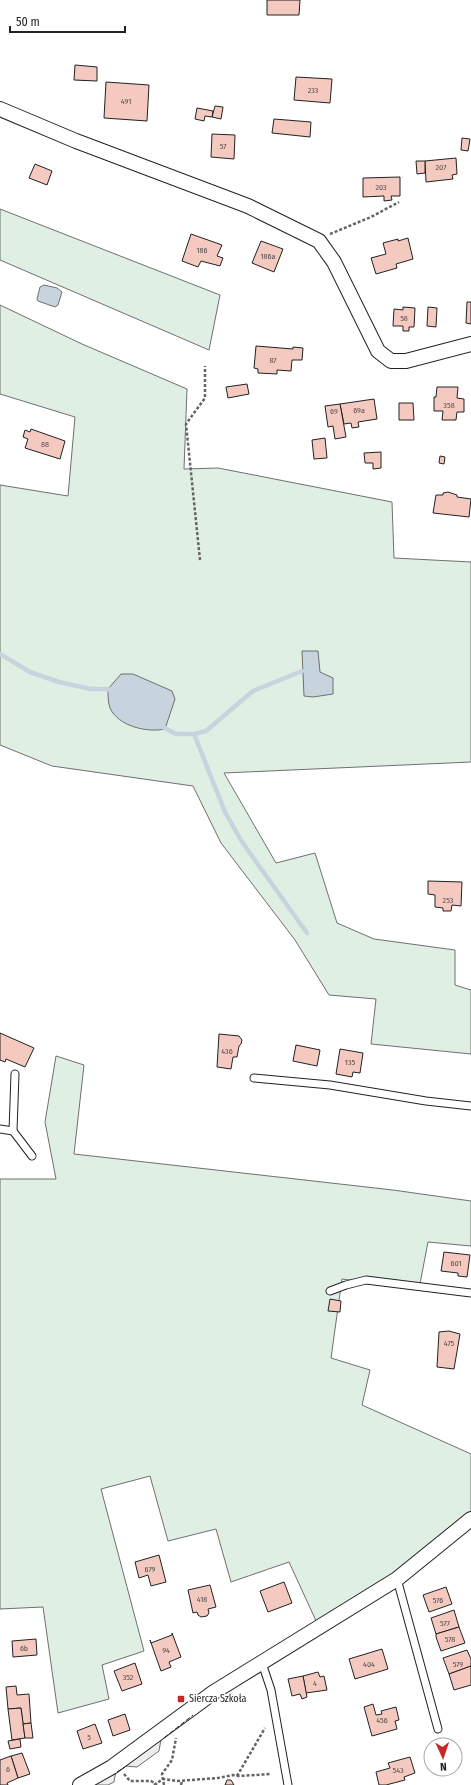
<svg xmlns="http://www.w3.org/2000/svg" width="471" height="1785" viewBox="0 0 471 1785" font-family="'Fira Sans Condensed',sans-serif">
<rect width="100%" height="100%" fill="#fff"/>
<g fill="#e0efe3" stroke="#6f6f6f">
<path d="M0 209 220 295 209 350 0 260Z"/>
<path d="M0 305 82 344 187 389 184 469 218 468 392 502 394 558 471 562V762L224 773 276 863 315 853 337 923 374 939 455 950V985L471 990V1054L371 1044 376 999 329 995 295 940 221 843 193 786 52 766 0 745V485L68 496 75 417 0 394Z"/>
<path d="M56 1056 84 1065 74 1154 393 1190 471 1201V1246L428 1242 419 1289 342 1279 331 1358 370 1370 362 1405 471 1454V1513L402 1568 317 1623 289 1562 231 1582 216 1529 168 1541 150 1476 101 1489 144 1651 102 1665 109 1699 58 1713 43 1607 0 1609V1179H56L45 1122Z"/>
</g>
<g fill="#ededed" stroke="#6f6f6f">
<path d="M161 1739 159 1751 137 1767 124 1766Z"/>
<path d="M116 1771 114 1782 108 1785H93Z"/>
</g>
<g fill="#c7d3dd" stroke="#6f6f6f">
<path d="M44 285 57 288 62 292 58 305 55 307 38 301 37 299 40 287Z"/>
<path d="M302 651H318L320 672 333 678V694L313 697 304 696Z"/>
<path d="M121 674H133L172 691 175 699 165 729C147 733 118 726 110 708 108 703 108 695 108 689Z"/>
</g>
<g fill="none" stroke-linecap="round" stroke-linejoin="round">
<g stroke="#c7d3dd" stroke-width="4.5">
<path d="M0 654 30 672 59 682 90 689H108L112 692"/>
<path d="M161 726 176 734H194L206 731 253 691 302 671"/>
<path d="M194 734 225 812 242 842 307 933"/>
</g>
</g>
<g fill="#f3c9c0" stroke="#222">
<path d="M267 0H300L299 15H267Z"/>
<path d="M75 65 97 67V81L74 80Z"/>
<path d="M296 77 332 79 330 103 294 100Z"/>
<path d="M106 82 149 85 147 121 104 118Z"/>
<path d="M215 106 223 107 221 119 212 117Z"/>
<path d="M197 108 213 111 212 117 205 116 204 121 195 119Z"/>
<path d="M274 119 311 122 310 137 272 133Z"/>
<path d="M212 134 235 135 234 159 211 157Z"/>
<path d="M462 138 470 139 468 151 461 150Z"/>
<path d="M456 158 457 174 452 175 453 179 426 182 425 161Z"/>
<path d="M416 161H425V173L417 174Z"/>
<path d="M35 164 52 171 47 185 29 178Z"/>
<path d="M400 177V196H391L392 200 384 201V196L363 197V178Z"/>
<path d="M191 234 222 245 217 256 223 258 220 266 201 261 198 267 182 261Z"/>
<path d="M408 238 413 259 396 264 397 268 376 274 371 258 386 254 383 243 398 239V241Z"/>
<path d="M261 241 283 249 274 272 252 263Z"/>
<path d="M467 302H471V324L466 323Z"/>
<path d="M403 307 415 308 414 327H409V331H403V326H393L394 309 403 310Z"/>
<path d="M428 307 437 308 436 327 427 326Z"/>
<path d="M256 346 293 349V347L303 348 302 360H292L291 371 277 370V374L258 373V369L254 368Z"/>
<path d="M247 384 249 394 228 398 226 387Z"/>
<path d="M437 387H458L457 398 464 399V412H457L456 420H442L443 411H434V397H436Z"/>
<path d="M374 399 377 419 358 422 359 427 352 428 351 423 344 424 340 404Z"/>
<path d="M399 403H413L414 420H399Z"/>
<path d="M340 404 346 437 335 439 333 426 328 427 325 406Z"/>
<path d="M31 429 65 441 60 459 25 448 28 439 23 437 25 430 30 432Z"/>
<path d="M325 438 327 458 314 459 312 440Z"/>
<path d="M381 452V468L373 469V463H365L364 453Z"/>
<path d="M440 456 445 457 444 464 439 463Z"/>
<path d="M448 492 457 495V497L471 499 469 517 433 513 436 495H443V493Z"/>
<path d="M428 881 462 882 461 906 452 905 451 911H443V908L435 907V895L428 894Z"/>
<path d="M0 1033 34 1048 25 1067 6 1059 5 1062 0 1060Z"/>
<path d="M219 1034 239 1036 242 1040 241 1044 239 1046 237 1057H233L231 1069 217 1067Z"/>
<path d="M296 1045 320 1050 317 1066 293 1061Z"/>
<path d="M340 1049 363 1053 360 1073 353 1072 352 1077 336 1074Z"/>
<path d="M444 1252 470 1255 467 1277 458 1276V1273L441 1271Z"/>
<path d="M330 1299 341 1301 340 1312 328 1311Z"/>
<path d="M449 1331 460 1334 454 1369 437 1367 439 1332Z"/>
<path d="M159 1555 166 1582 151 1586 148 1575 139 1578 135 1562Z"/>
<path d="M284 1582 292 1603 268 1612 260 1591Z"/>
<path d="M210 1585 216 1607 208 1609 209 1613 207 1616 201 1617 198 1615 197 1612 193 1613 188 1590Z"/>
<path d="M446 1587 452 1604 429 1612 423 1595Z"/>
<path d="M454 1610 459 1627 436 1634 431 1618Z"/>
<path d="M459 1627 465 1643 441 1651 436 1637V1634Z"/>
<path d="M172 1633 181 1657 169 1662 171 1667 161 1671 150 1640 151 1643 172 1635Z"/>
<path d="M36 1639 37 1655 13 1657 12 1641Z"/>
<path d="M382 1649 388 1669 355 1679 349 1659Z"/>
<path d="M467 1650 471 1659V1666L449 1674 443 1658Z"/>
<path d="M135 1663 142 1684 122 1691 114 1671Z"/>
<path d="M471 1666V1685L454 1690 449 1674Z"/>
<path d="M318 1672 320 1677 324 1676 327 1690 306 1693 303 1676Z"/>
<path d="M303 1676 307 1697 302 1699 300 1694 292 1696 288 1679Z"/>
<path d="M16 1686 17 1695 29 1694 31 1723 23 1724 21 1708 8 1709 6 1687Z"/>
<path d="M373 1704 376 1715 382 1714 381 1711 396 1707 399 1720 395 1721 397 1729 372 1736 364 1707Z"/>
<path d="M21 1708 25 1738 12 1740 8 1709Z"/>
<path d="M125 1714 130 1730 113 1736 108 1720Z"/>
<path d="M31 1723 33 1738H25L23 1724Z"/>
<path d="M95 1724 102 1743 83 1749 77 1731Z"/>
<path d="M20 1739 21 1747 10 1749 8 1741Z"/>
<path d="M22 1753 30 1774 18 1778 11 1756Z"/>
<path d="M11 1756 18 1778 7 1783 8 1785H0V1760Z"/>
<path d="M410 1757 415 1773 404 1777 405 1780 386 1785H379L376 1772 390 1768 388 1763Z"/>
<path d="M227 1780H231L234 1785H225Z"/>
</g>
<g fill="none" stroke-linecap="round" stroke-linejoin="round">
<defs>
<g id="service">
<path d="M254 1078 330 1085 426 1101 471 1106"/>
<path d="M0 1129 13 1131 15 1074"/>
<path d="M13 1131 32 1156"/>
<path d="M330 1291 346 1285 366 1280 471 1293"/>
<path d="M397 1579 438 1729"/>
<path d="M262 1663 271 1690 288 1785"/>
</g>
<g id="minor">
<path d="M0 109 76 141 248 206 319 241 334 262 378 351 391 361H406L471 344"/>
<path d="M80 1785 112 1767 214 1692 397 1579 471 1519"/>
</g>
</defs>
<use href="#service" stroke="#222" stroke-width="9"/>
<use href="#minor" stroke="#222" stroke-width="16"/>
<g stroke="#646464" stroke-width="2.5" stroke-dasharray="3 2" stroke-linecap="butt">
<path d="M330 234 371 217 399 202"/>
<path d="M200 560 186 424 205 398V366"/>
<path d="M124 1774 130 1781H151L157 1785"/>
<path d="M237 1776 265 1728"/>
<path d="M154 1785 163 1779 177 1781 218 1778 233 1775 239 1776 271 1774"/>
<path d="M164 1785 162 1774 172 1760 176 1738"/>
<path d="M181 1785 182 1781"/>
</g>
<use href="#service" stroke="#fff" stroke-width="7"/>
<use href="#minor" stroke="#fff" stroke-width="14"/>
<g stroke="#222" stroke-width="1" stroke-dasharray="5 2" stroke-linecap="butt">
<path d="M211 1703 226 1693"/>
<path d="M164 1738 193 1715"/>
<path d="M117 1772 125 1767"/>
</g>
</g>
<rect fill="#c62828" stroke="#fff" stroke-width="1.5" x="177" y="1695" width="8" height="8" rx="2"/>
<g text-anchor="middle" dominant-baseline="central" stroke-width="3" stroke-linejoin="round" paint-order="stroke">
<g font-size="8" fill="#564c4a">
<text x="313" y="90">233</text>
<text x="126" y="101">491</text>
<text x="223" y="146">57</text>
<text x="441" y="167">207</text>
<text x="381" y="187">203</text>
<text x="202" y="250">186</text>
<text x="268" y="256">186a</text>
<text x="404" y="318">58</text>
<text x="273" y="360">87</text>
<text x="449" y="405">358</text>
<text x="359" y="410">69a</text>
<text x="334" y="411">69</text>
<text x="45" y="444">88</text>
<text x="448" y="900">253</text>
<text x="227" y="1051">436</text>
<text x="350" y="1062">135</text>
<text x="456" y="1263">601</text>
<text x="449" y="1343">475</text>
<text x="150" y="1569">679</text>
<text x="202" y="1599">418</text>
<text x="438" y="1600">576</text>
<text x="445" y="1623">577</text>
<text x="450" y="1639">578</text>
<text x="24" y="1648">6b</text>
<text x="166" y="1650">94</text>
<text x="369" y="1664">404</text>
<text x="458" y="1664">579</text>
<text x="128" y="1677">352</text>
<text x="315" y="1683">4</text>
<text x="382" y="1720">456</text>
<text x="89" y="1737">5</text>
<text x="8" y="1769">6</text>
<text x="398" y="1770">543</text>
</g>
<g font-size="10" fill="#222" stroke="#fff" text-anchor="start">
<text x="189" y="1699">Siercza Szkoła</text>
</g>
</g>
<g transform="translate(443 1757) rotate(177)"><circle r="19" fill="#ffffff" stroke="#a7a7a7"/>
<path d="M0-3L7 15L0 10L-7 15Z" fill="#c62828"/>
<text y="-6" font-size="11" font-weight="bold" text-anchor="middle" fill="#222222">N</text>
</g>
<path d="M10 26v6h115v-6" fill="none" stroke="#222222" stroke-width="2"/>
<text x="16" y="26" font-size="12" fill="#222222" stroke="#ffffff" stroke-width="3" paint-order="stroke">50 m</text>
</svg>
